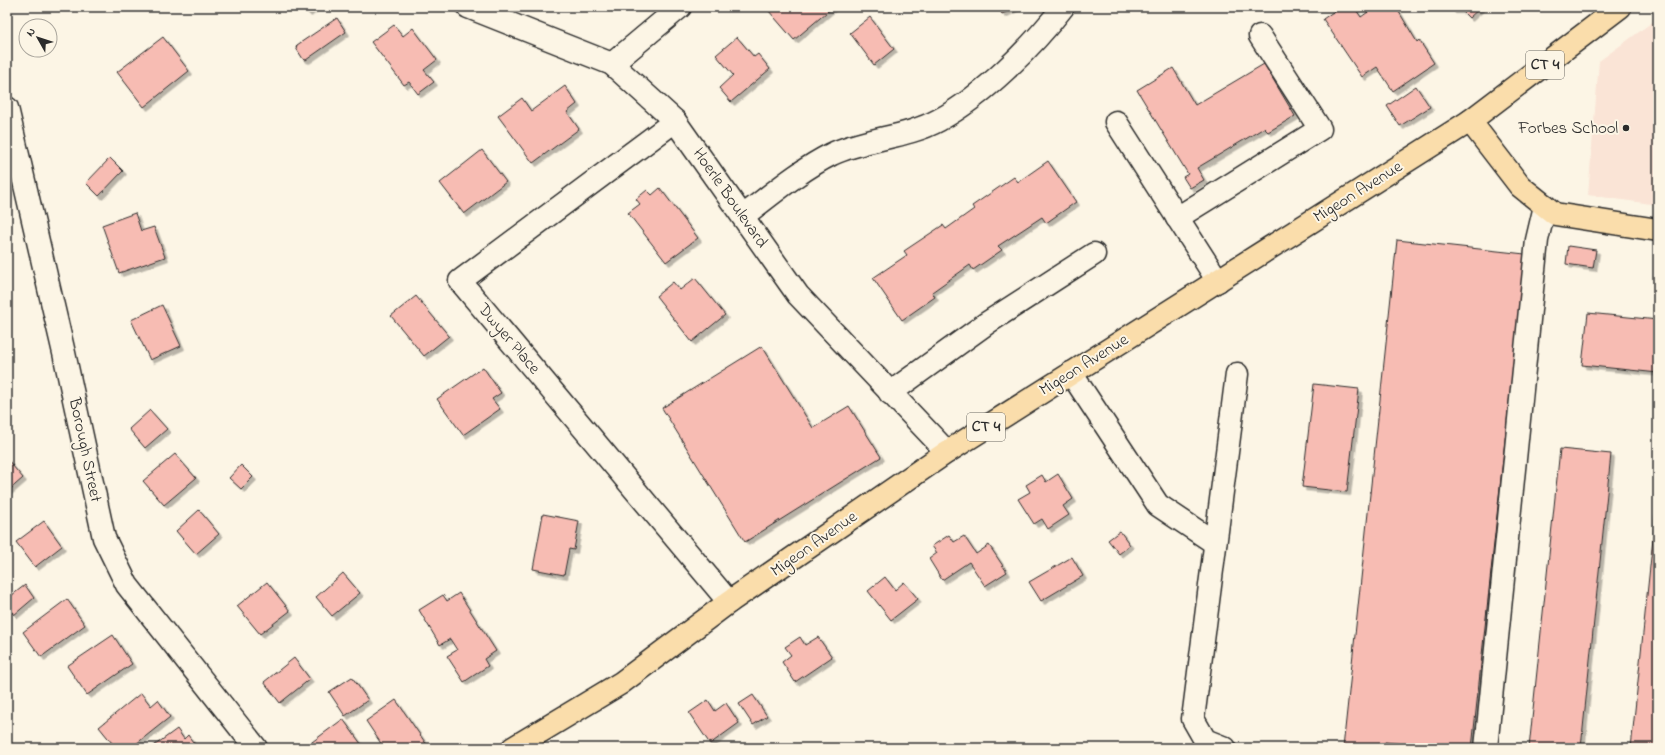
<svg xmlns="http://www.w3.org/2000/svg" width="1665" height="755" viewBox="0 0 1665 755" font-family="'Indie Flower',sans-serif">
<defs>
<filter id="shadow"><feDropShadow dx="3.5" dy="3.5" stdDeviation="0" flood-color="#0004"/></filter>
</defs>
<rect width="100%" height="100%" fill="#fcf5e5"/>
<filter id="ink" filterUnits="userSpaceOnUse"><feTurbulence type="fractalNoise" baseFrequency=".025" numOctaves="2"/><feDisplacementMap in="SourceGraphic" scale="8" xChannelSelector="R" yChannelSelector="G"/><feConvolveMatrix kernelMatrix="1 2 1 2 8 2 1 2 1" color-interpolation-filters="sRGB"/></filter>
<g filter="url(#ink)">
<path fill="#fae4d6" d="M1658 18V205L1588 195 1599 61Z"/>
<g fill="#f7bcb3" stroke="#2b2b2b" filter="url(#shadow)">
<path d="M302 7H315L308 13Z"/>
<path d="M772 7H833L794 40 768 10Z"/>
<path d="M998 7H1016L1002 14Z"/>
<path d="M1340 7H1354L1361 17 1375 7H1396L1417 42 1419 40 1434 63 1393 91 1377 67 1362 77 1323 19Z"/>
<path d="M1450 7H1481L1469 18 1461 10H1452Z"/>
<path d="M870 17 894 49 874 65 850 33Z"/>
<path d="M337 18 346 32 306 60 303 59 296 48 297 45Z"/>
<path d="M394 25 403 36 413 28 437 60 424 70 434 82 418 94 409 82 404 85 371 42Z"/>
<path d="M163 37 189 71 144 107 117 72Z"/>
<path d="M737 37 754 57 758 54 770 69 731 102 719 88 733 75 716 55Z"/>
<path d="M1264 64 1295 116 1268 132 1264 128 1197 168 1204 180 1190 188 1183 177 1188 174 1137 90 1173 68 1195 105Z"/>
<path d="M565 86 577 104 567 112 579 129 533 163 498 116 522 98 531 111Z"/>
<path d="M1416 86 1430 107 1400 126 1387 106Z"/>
<path d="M482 150 506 182 464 214 440 183Z"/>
<path d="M110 158 123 171 99 196 86 183Z"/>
<path d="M1048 161 1076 202 1046 223 1042 217 998 246 1002 250 973 270 970 265 932 292 935 297 902 320 873 278 907 255 904 251 943 225 946 229 974 209 972 206 1014 177 1018 182Z"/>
<path d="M660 188 698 238 666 262 628 213 640 204 636 199 647 190 652 195Z"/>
<path d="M135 213 141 231 154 227 165 257 119 273 102 225Z"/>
<path d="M1397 240 1525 254 1472 748H1443L1385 742 1384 748H1343Z"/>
<path d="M1568 246 1596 250 1593 268 1566 264Z"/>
<path d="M695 278 725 315 692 342 656 296 673 282 680 290Z"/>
<path d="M416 296 449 336 424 356 391 316Z"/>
<path d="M162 305 181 346 150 360 131 320Z"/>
<path d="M1588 313 1658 320V373L1582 365Z"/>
<path d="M762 346 813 428 849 406 881 457 745 542 662 408Z"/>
<path d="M483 367 501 393 492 399 500 409 463 435 437 399Z"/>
<path d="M1314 384 1359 389 1347 492 1302 487Z"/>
<path d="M150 410 167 429 145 448 129 429Z"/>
<path d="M1560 449 1611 454 1581 748H1529Z"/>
<path d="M175 454 196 478 164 505 143 481Z"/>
<path d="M7 459 23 478 7 492Z"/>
<path d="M241 465 253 477 241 489 229 478Z"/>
<path d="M1058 474 1073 499 1063 506 1069 515 1048 529 1042 519 1034 524 1018 499 1030 492 1026 485 1042 475 1046 482Z"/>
<path d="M1658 490V748H1631Z"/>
<path d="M199 510 219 534 196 554 176 531Z"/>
<path d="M543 514 579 521 574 550 569 549 564 575 533 569Z"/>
<path d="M44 521 62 546 35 567 16 542Z"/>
<path d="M1120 531 1130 545 1119 554 1108 540Z"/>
<path d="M949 535 954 542 964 536 976 554 989 545 1007 572 985 586 969 562 942 580 929 559 937 553 932 546Z"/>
<path d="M1072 557 1083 576 1041 601 1029 582Z"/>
<path d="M343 573 360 593 332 616 316 597Z"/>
<path d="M885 577 895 590 904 582 918 599 891 620 868 591Z"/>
<path d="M267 582 290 611 260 634 237 606Z"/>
<path d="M25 585 34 598 14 615 7 606V599Z"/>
<path d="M459 593 496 651 484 659 488 666 464 682 447 656 457 650 450 639 440 645 419 610 443 595 447 601Z"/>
<path d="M67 599 85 625 41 657 23 632Z"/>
<path d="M113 635 132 664 87 695 67 666Z"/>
<path d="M800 637 805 645 818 637 832 657 795 682 782 662 791 655 785 647Z"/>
<path d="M294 658 310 679 280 703 264 682Z"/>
<path d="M352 677 368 700 345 716 329 692Z"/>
<path d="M141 693 151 706 158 700 170 717 131 748H116L99 727Z"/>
<path d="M753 695 767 716 753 725 739 704Z"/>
<path d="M396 700 429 748H384L366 721Z"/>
<path d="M708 700 715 711 726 703 739 723 710 744 689 713Z"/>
<path d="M343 719 364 748H317L312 742Z"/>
<path d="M177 729 184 739 188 735 197 748H151Z"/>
</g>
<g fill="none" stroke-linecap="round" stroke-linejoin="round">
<defs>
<g id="minor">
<path d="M468 7 612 64 675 121 798 295 947 452"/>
<path d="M612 64 680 7"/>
<path d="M7 108 64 353 104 538 127 585 256 748"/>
<path d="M675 121 460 281 729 602"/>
<path d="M1116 122 1218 281"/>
<path d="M743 216C771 195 800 170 832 154 866 138 906 138 939 120 982 97 1033 46 1063 7"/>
<path d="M1177 218 1320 129 1260 36"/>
<path d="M1071 373 1158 505 1215 543"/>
<path d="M890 393 987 323 1094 254"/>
<path d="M1225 748 1205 740 1193 719 1237 374"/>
<path d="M1486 748 1537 240 1545 206"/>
</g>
<g id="major">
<path d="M1470 121 1520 186 1555 214 1658 230"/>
<path d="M513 748 621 683 729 602 947 452 1470 121 1620 7"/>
</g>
</defs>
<use href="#minor" stroke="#2b2b2b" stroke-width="25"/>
<use href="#major" stroke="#2b2b2b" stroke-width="25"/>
<use href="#minor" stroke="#fcf5e5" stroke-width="22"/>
<use href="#major" stroke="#faddab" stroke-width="22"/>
</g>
</g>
<circle fill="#2b2b2b" stroke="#fcf5e5" stroke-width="1.5" cx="1626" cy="128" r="4"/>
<g text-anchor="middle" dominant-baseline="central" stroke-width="4" stroke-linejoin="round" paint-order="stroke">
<g fill="#fcf5e5" stroke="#6a6863" stroke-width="1">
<rect x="1526" y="51" width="38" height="28" rx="3"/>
<rect x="967" y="413" width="38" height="28" rx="3"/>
</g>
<g font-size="16" font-weight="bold" fill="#2b2b2b">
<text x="1545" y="65">CT 4</text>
<text x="986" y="427">CT 4</text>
</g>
<g font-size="17" fill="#2b2b2b" stroke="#fcf5e5" text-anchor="end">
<text x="1618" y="128">Forbes School</text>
</g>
<g font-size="17" fill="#2b2b2b" stroke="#fcf5e5">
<text transform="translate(1358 192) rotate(-32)">Migeon Avenue</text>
<text transform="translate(730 198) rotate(55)">Hoerle Boulevard</text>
<text transform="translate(509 339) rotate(50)">Dwyer Place</text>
<text transform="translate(1084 365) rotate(-32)">Migeon Avenue</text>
<text transform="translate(85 450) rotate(78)">Borough Street</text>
<text transform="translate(814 544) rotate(-35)">Migeon Avenue</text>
</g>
</g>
<rect width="1665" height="755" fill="none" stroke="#fcf5e5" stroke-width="24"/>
<rect x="12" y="12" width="1641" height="731" fill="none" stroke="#2b2b2b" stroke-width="1.5" filter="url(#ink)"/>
<g transform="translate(38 38) rotate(309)"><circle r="19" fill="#fcf5e5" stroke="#a8a49b"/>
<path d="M0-3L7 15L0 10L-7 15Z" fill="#2b2b2b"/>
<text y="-6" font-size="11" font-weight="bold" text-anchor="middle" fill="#2b2b2b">N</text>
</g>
</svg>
